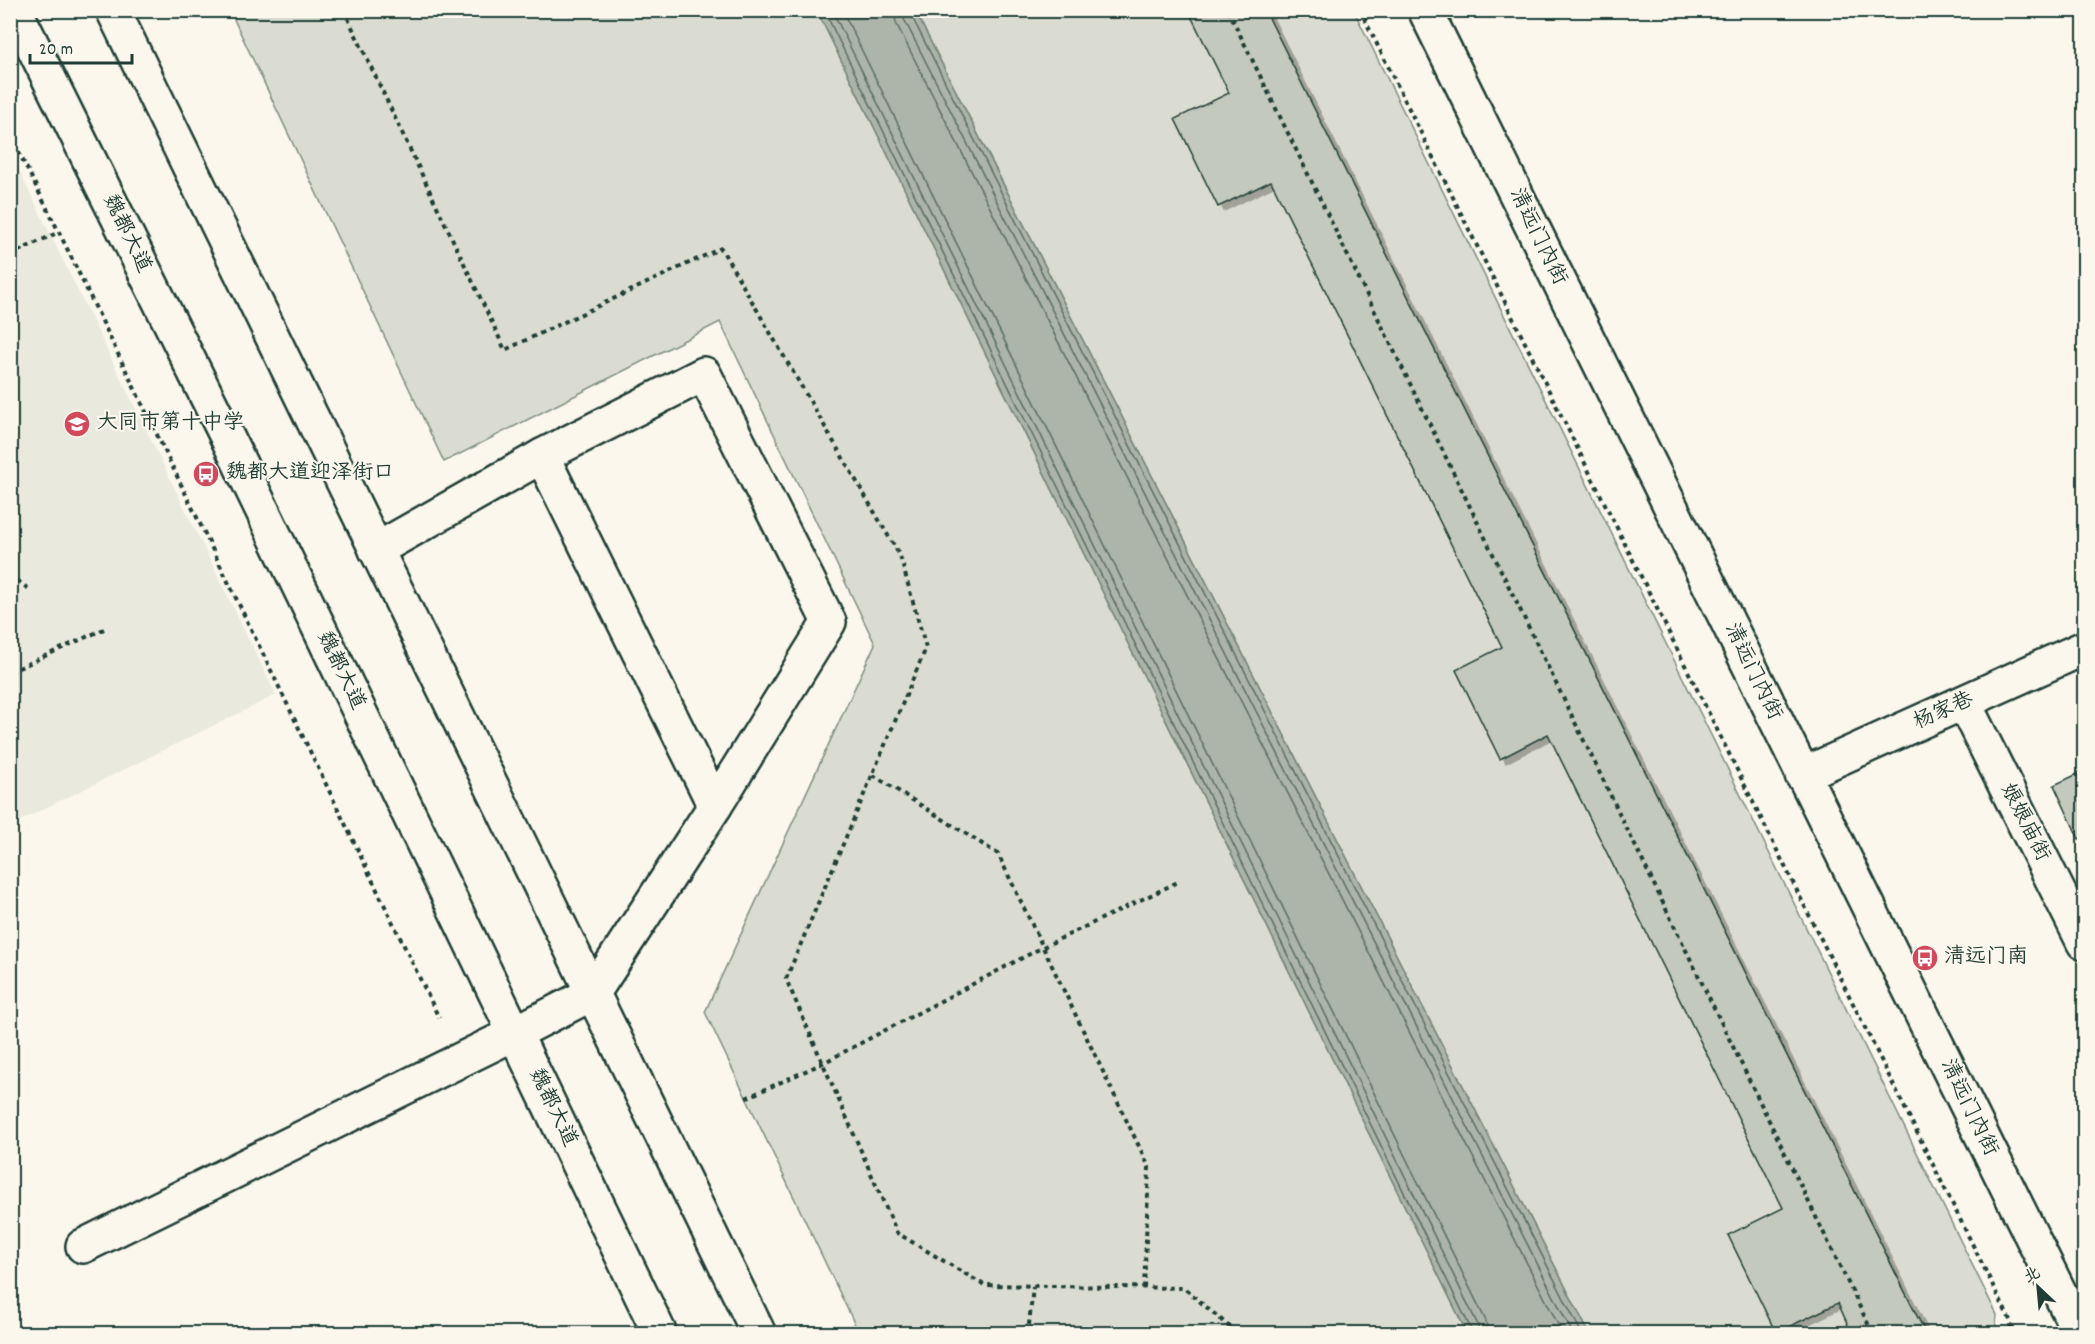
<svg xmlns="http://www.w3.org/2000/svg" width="2095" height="1344" viewBox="0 0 2095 1344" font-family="Dekko,'LXGW WenKai TC',sans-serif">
<defs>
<filter id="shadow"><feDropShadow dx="6" dy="4" stdDeviation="0" flood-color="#0004"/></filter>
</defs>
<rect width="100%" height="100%" fill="#fbf7ec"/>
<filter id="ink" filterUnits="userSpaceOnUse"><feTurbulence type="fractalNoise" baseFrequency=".0167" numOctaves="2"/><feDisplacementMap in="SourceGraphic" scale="12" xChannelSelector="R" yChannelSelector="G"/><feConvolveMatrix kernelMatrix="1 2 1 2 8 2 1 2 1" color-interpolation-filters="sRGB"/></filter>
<g filter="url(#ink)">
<path fill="#eae9de" d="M10 152 276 695 11 825H10Z"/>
<g fill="#dbdcd1" stroke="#7d8c82" stroke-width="1.5">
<path d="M230 11H817L1467 1333H859L705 1012 875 644 720 322 444 462Z"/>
<path d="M915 11H1354L1997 1315 1995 1333H1589Z"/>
</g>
<path fill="#adb4aa" stroke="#74847b" stroke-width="1.5" d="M817 11H915L1589 1333H1467Z"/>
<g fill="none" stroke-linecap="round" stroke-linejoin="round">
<g stroke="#586d63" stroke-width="1.5">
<path d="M824 10 1471 1329 1472 1334"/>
<path d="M832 10 1478 1325 1479 1334"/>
<path d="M842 10 1486 1321 1488 1334"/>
<path d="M894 10 896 23 1563 1334"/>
<path d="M903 10 904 19 1573 1334"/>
<path d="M910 10 911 15 1582 1334"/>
</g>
</g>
<g fill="#c4c9be" stroke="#1f3d34" stroke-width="1.5" filter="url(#shadow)">
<path d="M1188 10H1265L1926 1334H1852L1838 1303 1776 1333 1728 1235 1783 1208 1548 734 1500 759 1456 670 1502 647 1271 181 1218 207 1175 119 1229 93Z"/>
<path d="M2084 771V837L2079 839 2054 785Z"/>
</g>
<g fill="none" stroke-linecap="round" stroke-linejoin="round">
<defs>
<g id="minor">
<path d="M542 456 715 806"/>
<path d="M376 550 542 456 704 374 829 622 715 806 593 993"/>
<path d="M1964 703 2084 943"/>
<path d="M1802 775 2084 648"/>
<path d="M83 1246 515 1033"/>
</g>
<g id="major">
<path d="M15 10 227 437 660 1334"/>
<path d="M113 10 759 1334"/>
<path d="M1425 10 2080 1334"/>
<path d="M515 1033 593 993"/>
</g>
</defs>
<use href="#minor" stroke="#1f3d34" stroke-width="38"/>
<use href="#major" stroke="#1f3d34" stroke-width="38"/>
<g stroke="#1f3d34" stroke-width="4" stroke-dasharray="4.5 4.5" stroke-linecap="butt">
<path d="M344 10 505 350 721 248 900 556 926 648 786 979 897 1233 984 1285 1184 1288 1238 1334"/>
<path d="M1228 10 1873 1334"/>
<path d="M1360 10 2011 1322V1334"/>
<path d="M10 135 59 232 439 1018"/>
<path d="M10 255 59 232"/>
<path d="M10 575 30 590"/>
<path d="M10 672 104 629"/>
<path d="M873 775 998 854 1149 1167 1144 1288"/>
<path d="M746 1098 823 1063 1043 947 1180 881"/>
<path d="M1028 1334 1033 1287"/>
</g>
<use href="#minor" stroke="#fbf7ec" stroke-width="33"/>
<use href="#major" stroke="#fbf7ec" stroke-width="33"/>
</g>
</g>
<defs>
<symbol id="school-disc" viewBox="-11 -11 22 22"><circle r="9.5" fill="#d1495b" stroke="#fbf7ec"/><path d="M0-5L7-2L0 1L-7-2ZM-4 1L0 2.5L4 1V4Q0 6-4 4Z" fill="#fff"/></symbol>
<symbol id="bus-disc" viewBox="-11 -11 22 22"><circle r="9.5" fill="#d1495b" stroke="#fbf7ec"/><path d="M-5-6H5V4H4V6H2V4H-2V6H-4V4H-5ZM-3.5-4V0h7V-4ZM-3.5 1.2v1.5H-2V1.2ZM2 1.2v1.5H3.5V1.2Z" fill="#fff"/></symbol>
</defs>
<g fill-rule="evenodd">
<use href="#school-disc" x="62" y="409" width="30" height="30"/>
<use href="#bus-disc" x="191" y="459" width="30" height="30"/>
<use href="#bus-disc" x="1910" y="943" width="30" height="30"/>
</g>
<g text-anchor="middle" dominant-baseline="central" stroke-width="4.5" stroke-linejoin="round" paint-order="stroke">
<g font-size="21" fill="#1f3d34" stroke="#fbf7ec">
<text transform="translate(126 234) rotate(64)">魏都大道</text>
<text transform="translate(1537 237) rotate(64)">清远门内街</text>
<text transform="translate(340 671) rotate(64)">魏都大道</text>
<text transform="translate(1752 672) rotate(64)">清远门内街</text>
<text transform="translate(1944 712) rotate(-24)">杨家巷</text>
<text transform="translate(2024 823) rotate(63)">娘娘庙街</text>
<text transform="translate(552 1108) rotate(64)">魏都大道</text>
<text transform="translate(1968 1108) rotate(64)">清远门内街</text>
</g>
<g font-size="21" fill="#1f3d34" stroke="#fbf7ec" text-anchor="start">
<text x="97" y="424">大同市第十中学</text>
<text x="226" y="474">魏都大道迎泽街口</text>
<text x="1944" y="958">清远门南</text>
</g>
</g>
<rect width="2095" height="1344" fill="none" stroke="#fbf7ec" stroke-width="36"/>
<rect x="18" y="18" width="2059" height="1308" fill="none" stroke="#1f3d34" stroke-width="2" filter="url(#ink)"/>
<g transform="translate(2038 1287) rotate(334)" stroke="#fbf7ec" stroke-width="4.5" paint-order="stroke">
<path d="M0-4.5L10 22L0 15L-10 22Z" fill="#1f3d34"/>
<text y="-9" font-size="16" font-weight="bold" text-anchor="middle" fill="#1f3d34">北</text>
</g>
<path d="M30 54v9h102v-9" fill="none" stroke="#1f3d34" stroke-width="3"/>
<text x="39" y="54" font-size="18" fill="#1f3d34" stroke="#fbf7ec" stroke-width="4.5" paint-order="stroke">20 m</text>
</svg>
